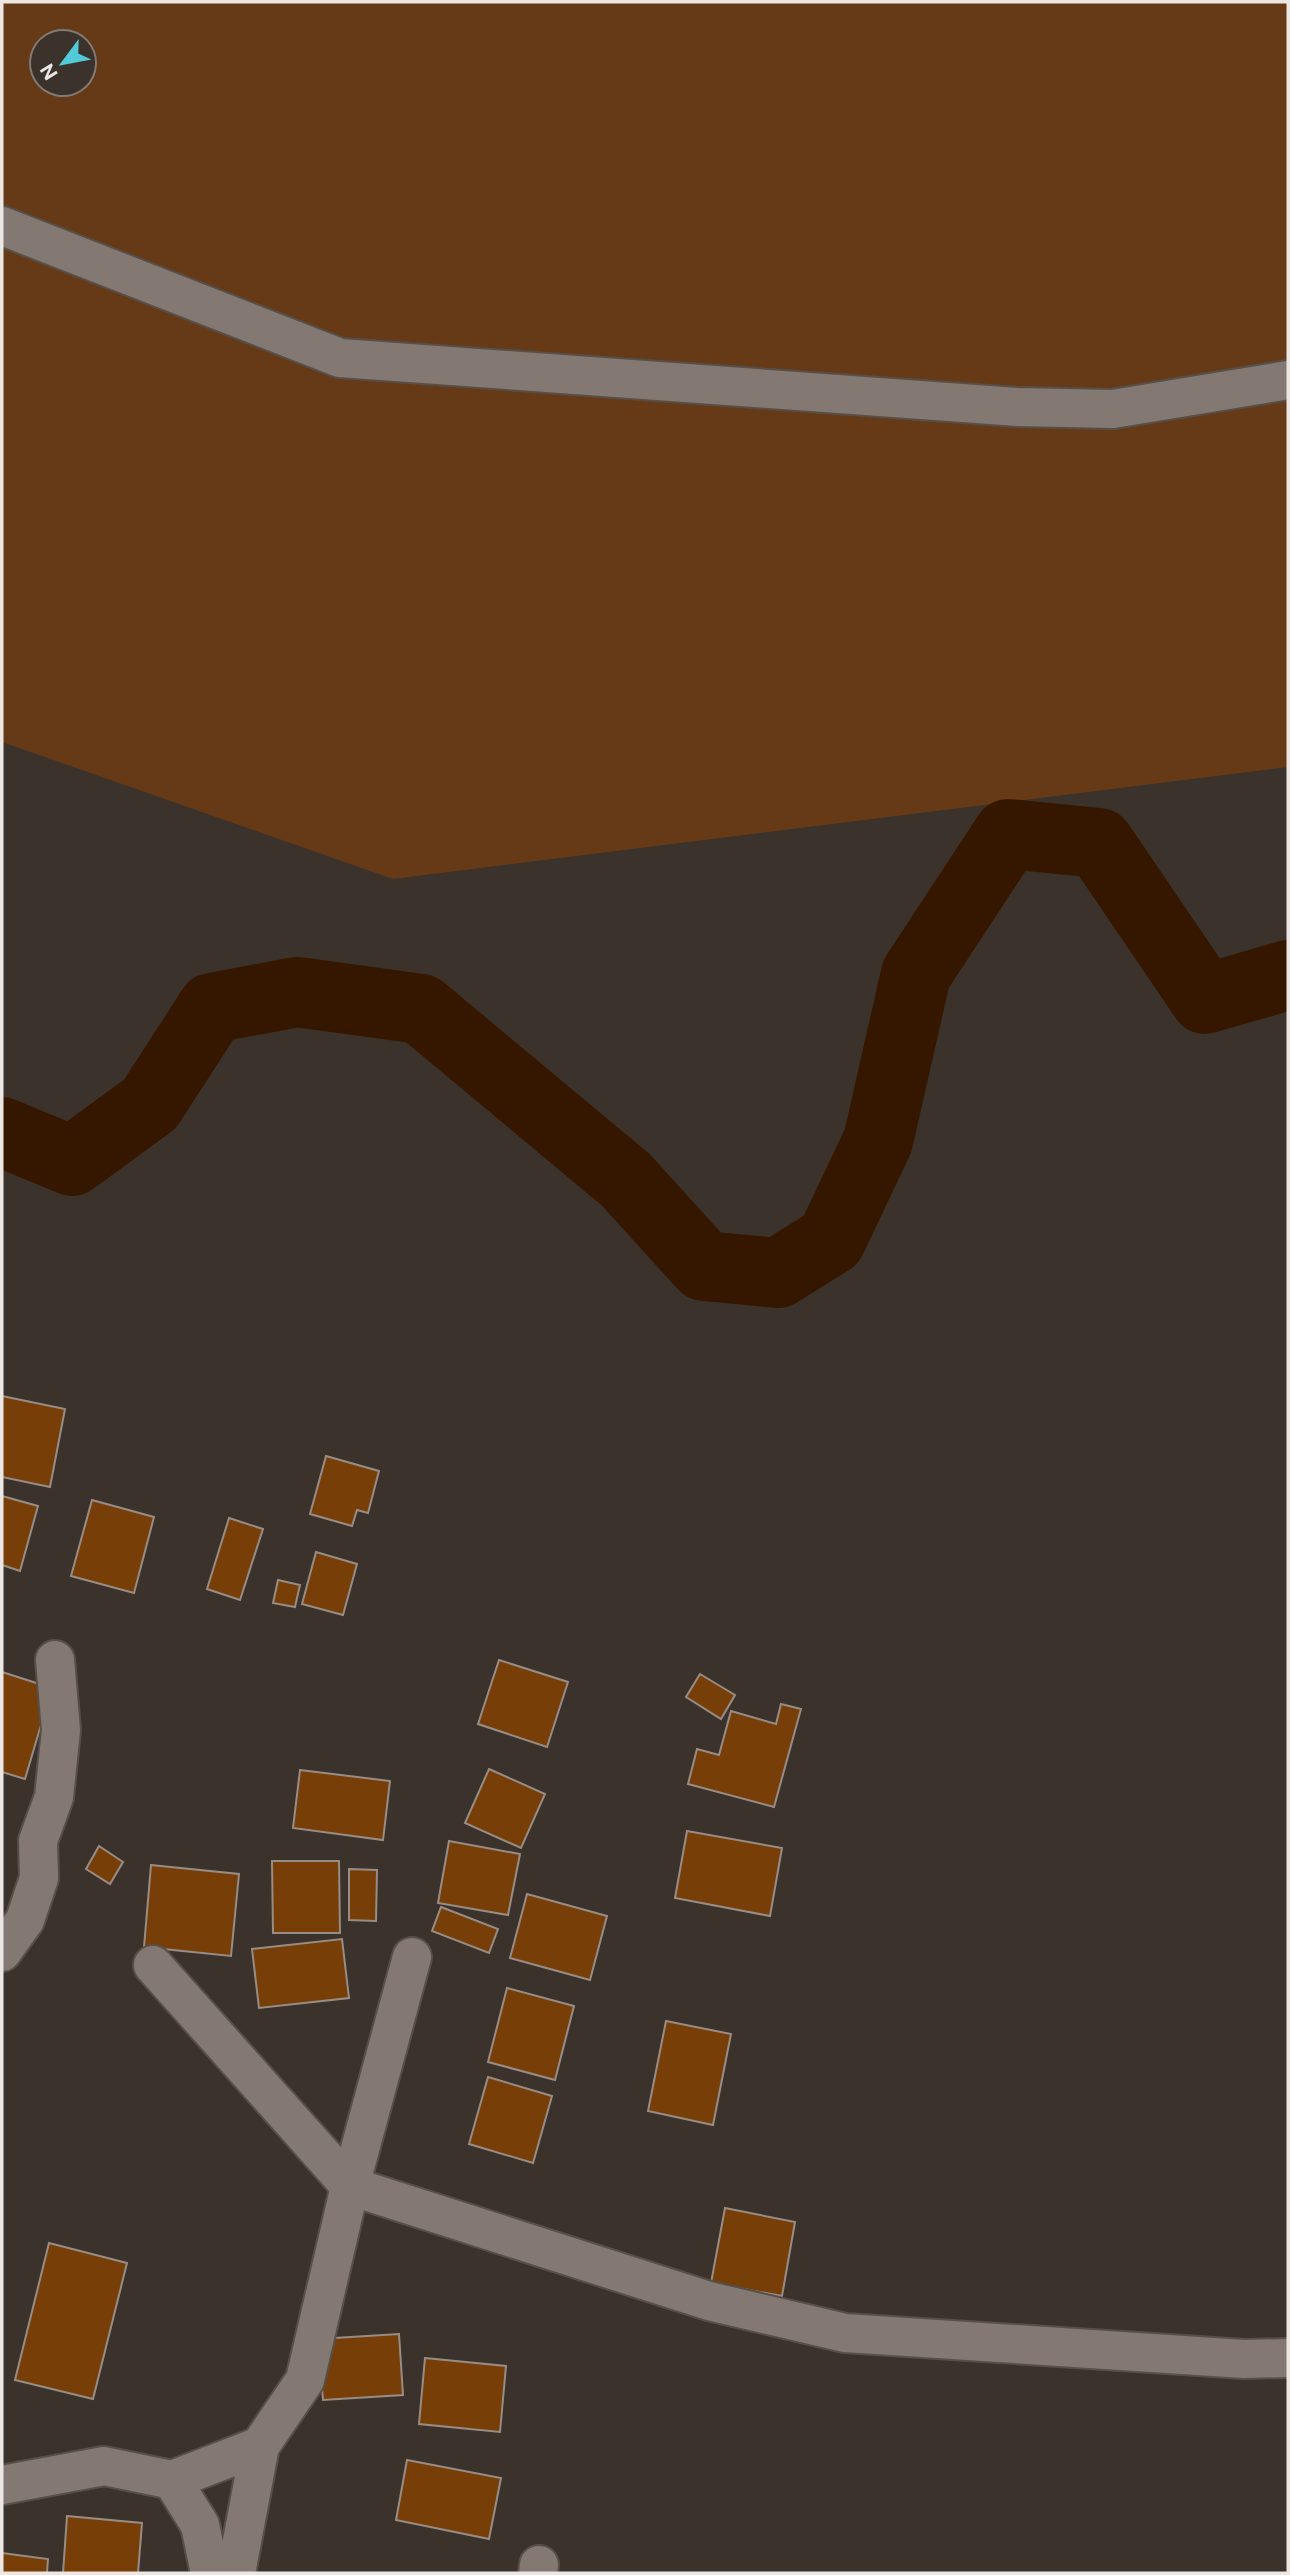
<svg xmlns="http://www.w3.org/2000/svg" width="1290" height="2575" viewBox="0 0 1290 2575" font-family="'Public Sans',sans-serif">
<rect width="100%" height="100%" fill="#3b322c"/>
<path fill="#663a16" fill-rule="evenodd" d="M2 2H1288V767L393 879 2 742ZM42 42H84V84H42Z"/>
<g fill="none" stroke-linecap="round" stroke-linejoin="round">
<path stroke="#351700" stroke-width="70" d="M2 1132 72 1161 150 1104 212 1008 297 992 421 1009 626 1180 704 1266 778 1273 831 1240 878 1141 916 974 1008 834 1099 843 1205 999 1288 975"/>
</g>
<g fill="#783e07" stroke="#978d86" stroke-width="2">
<path d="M2 1396 65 1409 50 1487 2 1477Z"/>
<path d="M326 1456 379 1471 368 1513 357 1510 352 1526 310 1514Z"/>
<path d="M2 1496 38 1506 20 1571 2 1565Z"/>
<path d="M92 1500 154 1517 134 1593 71 1576Z"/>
<path d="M229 1518 263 1529 240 1600 207 1589Z"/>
<path d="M316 1552 357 1564 343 1615 302 1604Z"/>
<path d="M278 1580 300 1585 295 1607 273 1603Z"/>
<path d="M499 1660 568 1682 547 1747 478 1724Z"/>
<path d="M2 1672 52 1688 25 1779 2 1772Z"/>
<path d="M700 1674 735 1695 721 1719 686 1697Z"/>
<path d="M781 1704 801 1709 774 1807 688 1784 697 1749 719 1755 731 1711 776 1724Z"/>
<path d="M489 1769 545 1794 521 1848 465 1823Z"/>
<path d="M300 1770 390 1781 383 1840 293 1828Z"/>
<path d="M687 1831 782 1848 770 1916 675 1898Z"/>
<path d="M449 1841 520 1854 508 1915 438 1903Z"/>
<path d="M99 1846 123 1862 110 1884 86 1869Z"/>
<path d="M272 1861H339L340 1933H273Z"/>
<path d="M151 1865 239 1874 231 1956 144 1947Z"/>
<path d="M349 1869 377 1870 376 1921 349 1920Z"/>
<path d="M527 1894 607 1916 590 1980 510 1958Z"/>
<path d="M441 1907 498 1929 489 1953 432 1931Z"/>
<path d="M342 1939 349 1998 259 2008 252 1949Z"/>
<path d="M507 1988 574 2006 555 2080 488 2062Z"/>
<path d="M666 2021 731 2034 713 2125 648 2111Z"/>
<path d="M488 2077 552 2096 533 2163 469 2144Z"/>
<path d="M725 2208 795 2222 782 2296 711 2283Z"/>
<path d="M49 2243 127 2263 93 2399 15 2380Z"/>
<path d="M399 2334 403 2395 323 2400 318 2339Z"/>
<path d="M425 2358 506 2366 500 2432 419 2424Z"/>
<path d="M407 2460 501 2478 489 2539 396 2520Z"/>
<path d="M67 2516 142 2523 138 2573H63Z"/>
<path d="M2 2553 48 2559 47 2573H2Z"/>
</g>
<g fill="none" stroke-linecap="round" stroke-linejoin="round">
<defs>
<g id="street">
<path d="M2 226 340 358 1018 407 1113 409 1288 380"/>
<path d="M2 1952 25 1920 39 1878 38 1841 54 1797 61 1730 55 1660"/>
<path d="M153 1965 350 2186 709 2301 845 2333 1244 2359 1288 2358"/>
<path d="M172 2480 260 2446"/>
<path d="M2 2485 104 2466 172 2480 200 2525 210 2573"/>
<path d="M236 2573 260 2446 305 2380 350 2186 412 1957"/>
<path d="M538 2573 539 2565"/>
</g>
</defs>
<use href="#street" stroke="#574f4a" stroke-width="42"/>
<use href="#street" stroke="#837972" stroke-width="38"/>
</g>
<rect width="1290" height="2575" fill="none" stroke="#ece7e3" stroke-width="7"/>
<g transform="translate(63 63) rotate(238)"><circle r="33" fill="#3b322c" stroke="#827a75" stroke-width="2"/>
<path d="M0-5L12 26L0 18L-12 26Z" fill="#52cbd9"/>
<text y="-10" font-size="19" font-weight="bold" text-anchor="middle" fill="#ece7e3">N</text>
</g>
</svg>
